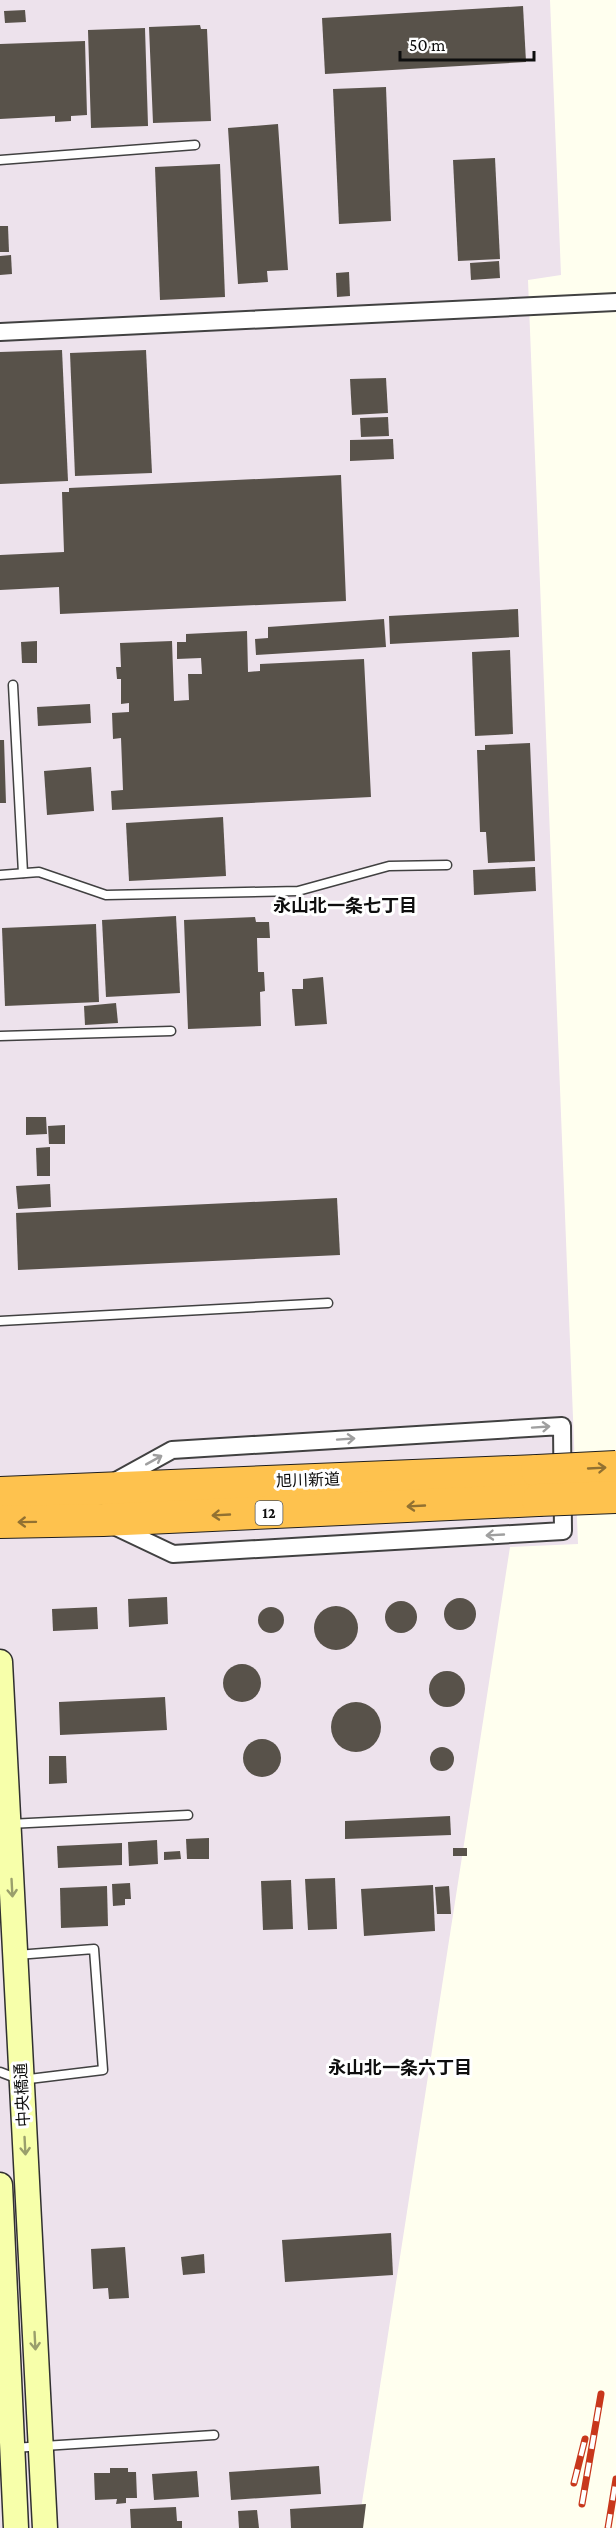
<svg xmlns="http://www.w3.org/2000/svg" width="616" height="2528" viewBox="0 0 616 2528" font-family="'Crimson Pro','Noto Sans JP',serif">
<rect width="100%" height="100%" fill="#ffffef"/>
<path fill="#ede2ec" d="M0 0H550L561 275 528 280 578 1544 510 1547 358 2528H0Z"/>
<g fill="#58524a">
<path d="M523 6 526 62 325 74 322 18Z"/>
<path d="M25 10 26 22 5 23 4 11Z"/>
<path d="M200 25 201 29H207L211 121 153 123 149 27Z"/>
<path d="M145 28 148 126 91 128 88 30Z"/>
<path d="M85 41 87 115 71 116V121L55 122V116L0 119V44Z"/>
<path d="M386 87 391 221 339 224 333 89Z"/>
<path d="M278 124 288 270 267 271 268 282 238 284 228 128Z"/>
<path d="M495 158 500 259 458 261 453 160Z"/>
<path d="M220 164 225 297 160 300 155 167Z"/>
<path d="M0 226H8L9 252H0Z"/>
<path d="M11 255 12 274 0 275V256Z"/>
<path d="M499 261 500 278 471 280 470 263Z"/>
<path d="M349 272 350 296 337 297 336 273Z"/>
<path d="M62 350 68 481 0 484V352Z"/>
<path d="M146 350 152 473 75 476 70 353Z"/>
<path d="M386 378 388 413 352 415 350 379Z"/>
<path d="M388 417 389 436 361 437 360 418Z"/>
<path d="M393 439 394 459 350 461V440Z"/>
<path d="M341 475 346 601 60 614 59 587 0 590V555L64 552 62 492H69V488Z"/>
<path d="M518 609 519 637 390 644 389 616Z"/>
<path d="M384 619 386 647 256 655 255 639 268 638V627Z"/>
<path d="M247 631 248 672 260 671V664L364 659 371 797 112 810 111 791 123 790 121 738 113 739 112 713 129 712V703L121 704V679H117L116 667H121L120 643 172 641 174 701 189 700 188 674H202L201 658 177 659V642H186V634Z"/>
<path d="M37 641V663H22L21 642Z"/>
<path d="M510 650 513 734 475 736 472 652Z"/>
<path d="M90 704 91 723 38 726 37 707Z"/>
<path d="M0 740H4L6 803H0Z"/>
<path d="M530 743 535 861 488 863 486 832H480L477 750H485V745Z"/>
<path d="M91 767 94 811 47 815 44 771Z"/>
<path d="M223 817 226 876 129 881 126 823Z"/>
<path d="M535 867 536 891 474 895 473 870Z"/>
<path d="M176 916 180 993 106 997 102 920Z"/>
<path d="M255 917 256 922H269L270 938H257L258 972H264L265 991 260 992 261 1026 188 1029 184 920Z"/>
<path d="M96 924 99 1002 5 1006 2 928Z"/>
<path d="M323 977 327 1024 295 1026 292 989H303V979Z"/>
<path d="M116 1003 118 1023 85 1025 84 1006Z"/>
<path d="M26 1117H46L47 1134 26 1135Z"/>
<path d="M65 1125V1144H49L48 1126Z"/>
<path d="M50 1147V1176H37L36 1148Z"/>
<path d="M50 1184 51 1207 18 1209 16 1186Z"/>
<path d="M337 1198 340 1255 18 1270 16 1213Z"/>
<path d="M167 1597 168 1624 129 1627 128 1599Z"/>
<circle cx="460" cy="1614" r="16"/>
<circle cx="401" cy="1617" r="16"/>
<circle cx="336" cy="1628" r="22"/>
<path d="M97 1607 98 1629 53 1631 52 1609Z"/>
<circle cx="271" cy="1620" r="13"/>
<circle cx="242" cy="1683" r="19"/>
<circle cx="447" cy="1689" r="18"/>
<path d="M165 1697 167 1730 60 1735 59 1702Z"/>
<circle cx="356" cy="1727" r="25"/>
<circle cx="262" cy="1758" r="19"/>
<circle cx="442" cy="1759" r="12"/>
<path d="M49 1756H66L67 1783 49 1784Z"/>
<path d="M450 1816 451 1835 345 1839V1821Z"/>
<path d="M209 1838V1859H187L186 1839Z"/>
<path d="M157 1840 158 1864 129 1866 128 1842Z"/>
<path d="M122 1843V1865L58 1868 57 1846Z"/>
<rect x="453" y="1848" width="14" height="8"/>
<path d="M180 1851 181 1859 164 1860V1852Z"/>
<path d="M335 1878 337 1929 308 1930 305 1879Z"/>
<path d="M291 1880 293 1929 263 1930 261 1881Z"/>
<path d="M130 1883 131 1899H125V1905L113 1906 112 1884Z"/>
<path d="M433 1885 435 1931 364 1936 361 1889Z"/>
<path d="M107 1886 108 1926 61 1928 60 1888Z"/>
<path d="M449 1886 451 1914H437L435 1887Z"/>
<path d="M391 2233 393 2275 285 2282 282 2240Z"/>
<path d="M125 2247 129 2298 109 2299 108 2288 93 2289 91 2249Z"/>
<path d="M204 2254 205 2273 183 2275 181 2257Z"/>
<path d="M319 2466 321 2494 231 2500 229 2472Z"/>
<path d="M110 2468H128V2472H136L137 2498H126V2503L116 2504 117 2499 95 2500 94 2473H110Z"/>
<path d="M197 2471 199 2497 154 2500 152 2474Z"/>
<path d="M366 2504 363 2528H291L290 2509Z"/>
<path d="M176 2507 177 2521H182V2528H131L130 2509Z"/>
<path d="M257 2510 259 2528H239L238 2511Z"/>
</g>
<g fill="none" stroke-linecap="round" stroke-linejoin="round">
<defs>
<g id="lane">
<path d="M0 160 195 145"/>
<path d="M13 685 23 873"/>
<path d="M0 875 39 872 106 895 298 891 389 866 447 865"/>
<path d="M0 1036 171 1031"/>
<path d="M0 1321 328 1303"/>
<path d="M9 1824 188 1815"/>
<path d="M0 2072 21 2080 103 2070 94 1949 17 1955"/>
<path d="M13 2448 214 2435"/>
</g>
<g id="street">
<path d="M0 332 616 302"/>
<path d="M114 1482 172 1450 562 1426 563 1531 173 1554 114 1526"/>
</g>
<g id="secondary">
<path d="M0 1662 45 2528"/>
<path d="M0 2185 16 2528"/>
</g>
<g id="highway">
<path d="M0 1493 537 1471"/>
<path d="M0 1522 103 1520 538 1500"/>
</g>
</defs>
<use href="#lane" stroke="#414141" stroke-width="11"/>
<use href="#street" stroke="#414141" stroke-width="20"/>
<use href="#secondary" stroke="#303030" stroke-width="27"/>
<use href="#highway" stroke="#1f1f1f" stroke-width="34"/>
<use href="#lane" stroke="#fff" stroke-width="8"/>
<use href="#street" stroke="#fff" stroke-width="16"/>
<use href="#secondary" stroke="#f7ffaa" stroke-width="24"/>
<use href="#highway" stroke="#fec24e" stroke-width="32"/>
<defs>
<g id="rail">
<path d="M574 2483 585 2439"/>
<path d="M582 2504 601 2394"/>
<path d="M608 2528 616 2479"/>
</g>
</defs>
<use href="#rail" stroke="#c8371c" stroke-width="7"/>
<use href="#rail" stroke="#fff" stroke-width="4.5" stroke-dasharray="14" stroke-linecap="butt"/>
<defs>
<g id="highway-bridge">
<path d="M537 1471 616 1467"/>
<path d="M538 1500 616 1497"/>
</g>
</defs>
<use href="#highway-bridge" stroke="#1f1f1f" stroke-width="34" stroke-linecap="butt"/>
<use href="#highway-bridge" stroke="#fec24e" stroke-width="32"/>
</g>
<defs><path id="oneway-shaft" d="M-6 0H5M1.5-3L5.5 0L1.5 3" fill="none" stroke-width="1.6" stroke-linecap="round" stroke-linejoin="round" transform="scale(1.5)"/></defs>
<g stroke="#9f9f9f">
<use href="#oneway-shaft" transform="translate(541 1427) rotate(-4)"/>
<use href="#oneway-shaft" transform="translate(346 1439) rotate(-4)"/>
<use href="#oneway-shaft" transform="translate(154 1460) rotate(-29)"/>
<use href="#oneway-shaft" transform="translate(495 1535) rotate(177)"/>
</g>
<g stroke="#927131">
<use href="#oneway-shaft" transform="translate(597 1468) rotate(-3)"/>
<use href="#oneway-shaft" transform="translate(416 1506) rotate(177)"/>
<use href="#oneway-shaft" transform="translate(221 1515) rotate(177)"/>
<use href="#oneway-shaft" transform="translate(27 1522) rotate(179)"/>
</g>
<g stroke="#9a9f6c">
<use href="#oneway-shaft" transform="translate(12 1888) rotate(87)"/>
<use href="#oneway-shaft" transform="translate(25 2146) rotate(87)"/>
<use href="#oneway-shaft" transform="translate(35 2341) rotate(87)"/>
</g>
<g text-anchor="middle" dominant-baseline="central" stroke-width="6" stroke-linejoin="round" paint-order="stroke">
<rect fill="#fff" stroke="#565656" stroke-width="1.5" x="255.5" y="1501" width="27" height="24" rx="4.5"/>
<g font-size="15" font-weight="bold" fill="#0e0e0e">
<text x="269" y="1513">12</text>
</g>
<g font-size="16" fill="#0e0e0e" stroke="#fff">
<text transform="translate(308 1480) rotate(-2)">旭川新道</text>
<text transform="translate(22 2095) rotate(-93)">中央橋通</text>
</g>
<g font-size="18" font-weight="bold" fill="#0e0e0e" stroke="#fff">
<text x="345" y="906">永山北一条七丁目</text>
<text x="400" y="2068">永山北一条六丁目</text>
</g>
</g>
<path d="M400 51v9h134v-9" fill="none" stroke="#0e0e0e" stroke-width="3"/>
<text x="409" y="51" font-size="18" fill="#0e0e0e" stroke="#ffffff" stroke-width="4.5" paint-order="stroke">50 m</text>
</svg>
